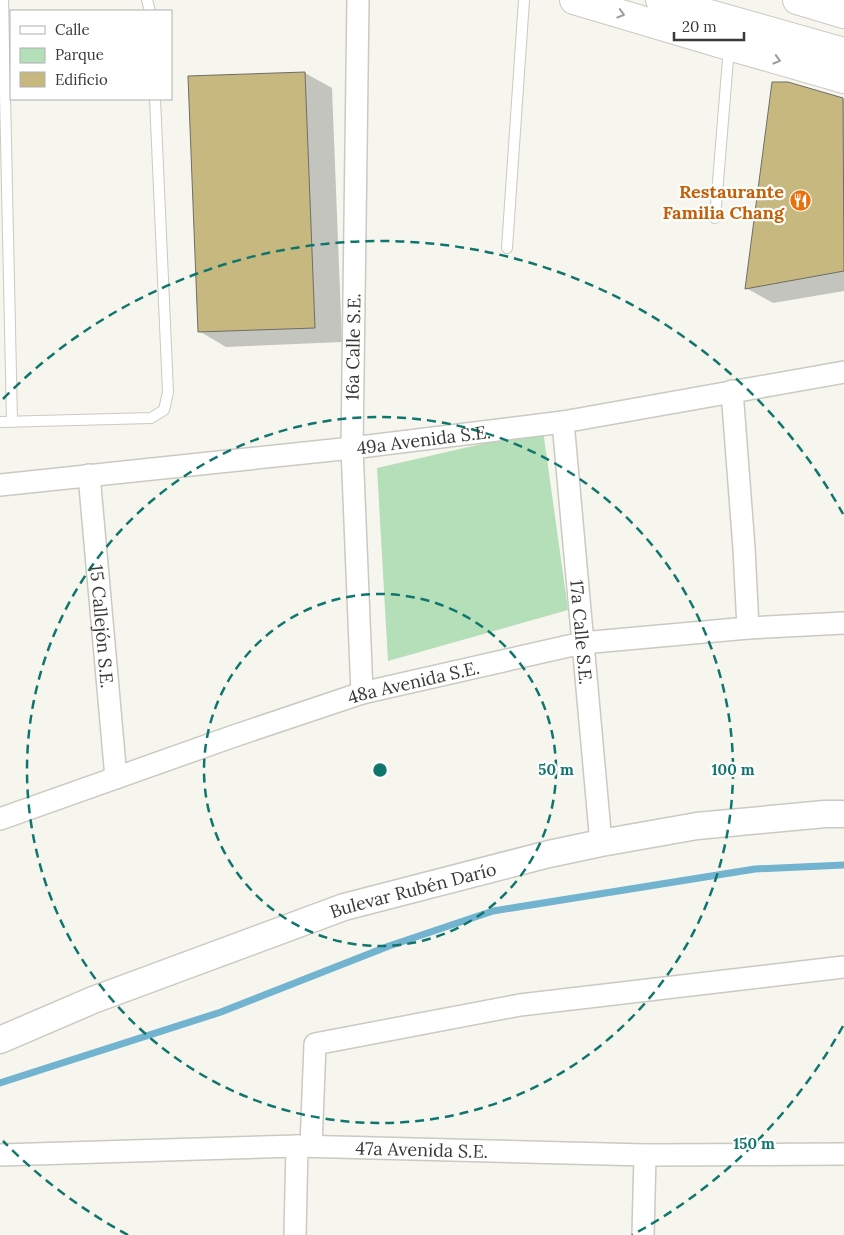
<svg xmlns="http://www.w3.org/2000/svg" width="844" height="1235" viewBox="0 0 844 1235" font-family="Lora,serif">
<rect width="100%" height="100%" fill="#f6f5ee"/>
<path fill="#b5dfb9" d="M543 430 568 610 388 661 377 468Z"/>
<g fill="#0003">
<path d="M305 73 332 88 342 342 226 347 199 331 189 77Z"/>
<path d="M843 99 844 100V291L773 303 746 288Z"/>
</g>
<g fill="none" stroke-linecap="round" stroke-linejoin="round">
<path stroke="#72b3d0" stroke-width="7" d="M0 1083 221 1012 389 946 493 911 755 869 844 865"/>
</g>
<g fill="#c6b87e" stroke="#6e6d67">
<path d="M305 72 315 328 198 332 188 76Z"/>
<path d="M772 82H788L843 98 844 271 745 289Z"/>
</g>
<g fill="none" stroke-linecap="round" stroke-linejoin="round">
<defs>
<g id="service">
<path d="M3 0 12 422"/>
<path d="M147 0 150 11"/>
<path d="M715 218 729 47"/>
<path d="M507 248 524 0"/>
<path d="M0 422 151 418 164 410 168 392 155 99"/>
</g>
<g id="minor">
<path d="M358 0 352 448 362 693"/>
<path d="M732 391 744 548 748 628"/>
<path id="s1" d="M563 422 601 843"/>
<path id="s2" d="M89 475 116 778"/>
<path id="s3" d="M0 485 352 448 563 422 844 372"/>
<path id="s4" d="M0 819 234 736 362 693 582 643 748 628 844 623"/>
<path d="M311 1146 315 1044 520 1005 844 967"/>
<path id="s5" d="M0 1155 297 1146 645 1155 844 1154"/>
<path d="M295 1235 297 1146"/>
<path d="M643 1235 645 1155"/>
</g>
<g id="tertiary">
<path id="s6" d="M0 1040 93 1000 344 907 549 854 601 843 697 826 825 814H844"/>
</g>
<g id="primary">
<path d="M574 0 729 46 844 79"/>
<path d="M660 0 844 52"/>
<path d="M797 0 844 14"/>
</g>
</defs>
<use href="#service" stroke="#cac9c2" stroke-width="12"/>
<use href="#minor" stroke="#cac9c2" stroke-width="24"/>
<use href="#tertiary" stroke="#cac9c2" stroke-width="29"/>
<use href="#primary" stroke="#cac9c2" stroke-width="30"/>
<use href="#service" stroke="#fff" stroke-width="10"/>
<use href="#minor" stroke="#fff" stroke-width="21"/>
<use href="#tertiary" stroke="#fff" stroke-width="26"/>
<use href="#primary" stroke="#fff" stroke-width="28"/>
</g>
<defs><path id="oneway-chevron" d="M-2-3.5L2.5 0L-2 3.5" fill="none" stroke-width="1.6" stroke-linecap="round" stroke-linejoin="round" transform="scale(1.25)"/></defs>
<g stroke="#9c9c9a">
<use href="#oneway-chevron" transform="translate(621 14) rotate(17)"/>
<use href="#oneway-chevron" transform="translate(777 60) rotate(16)"/>
</g>
<g fill="none" stroke="#0f766e" stroke-width="2.5" stroke-dasharray="9 6">
<circle cx="380" cy="770" r="176"/>
<circle cx="380" cy="770" r="353"/>
<path d="M843 1026A529 529 0 0 1 632 1235M128 1235A529 529 0 0 1 3 1141M3 399A529 529 0 0 1 843 514"/>
</g>
<defs>
<symbol id="restaurant-disc" viewBox="-11 -11 22 22"><circle r="9.5" fill="#e8710a" stroke="#fff"/><path d="M-5-6h1v4h1v-4h1v4h1v-4h1v5L-1.5 .5V6h-2V.5L-5-1ZM5-6V6H3V1.5H1.5Q1.5-4 5-6Z" fill="#fff"/></symbol>
</defs>
<g fill-rule="evenodd">
<use href="#restaurant-disc" x="788" y="188" width="25" height="25"/>
</g>
<g text-anchor="middle" dominant-baseline="central" stroke-width="4.5" stroke-linejoin="round" paint-order="stroke">
<g font-size="18" font-weight="bold" fill="#c56008" stroke="#fff" text-anchor="end">
<text x="784" y="191">Restaurante<tspan x="784" dy="21">Familia Chang</tspan></text>
</g>
<g font-size="18" fill="#393936" stroke="#fff">
<text transform="translate(353 347) rotate(-89)">16a Calle S.E.</text>
<text stroke="none"><textPath href="#s3" startOffset="426">49a Avenida S.E.</textPath></text>
<text stroke="none"><textPath href="#s2" startOffset="152">15 Callejón S.E.</textPath></text>
<text stroke="none"><textPath href="#s1" startOffset="211">17a Calle S.E.</textPath></text>
<text stroke="none"><textPath href="#s4" startOffset="436">48a Avenida S.E.</textPath></text>
<text stroke="none"><textPath href="#s6" startOffset="440">Bulevar Rubén Darío</textPath></text>
<text stroke="none"><textPath href="#s5" startOffset="422">47a Avenida S.E.</textPath></text>
</g>
</g>
<circle cx="380" cy="770" r="8" fill="#0f766e" stroke="#fff" stroke-width="2.5"/>
<g font-size="15" text-anchor="middle" font-weight="bold" fill="#0f766e" stroke="#fff" stroke-width="4.5" stroke-linejoin="round" paint-order="stroke">
<text x="556" y="775">50 m</text>
<text x="733" y="775">100 m</text>
<text x="754" y="1149">150 m</text>
</g>
<rect x="10" y="10" width="162" height="90" fill="#ffffff" stroke="#b0b0af"/>
<rect x="20" y="26" width="25" height="8" fill="#ffffff" stroke="#b0b0af"/>
<text x="55" y="35" font-size="15" fill="#393936">Calle</text>
<rect x="20" y="48" width="25" height="15" fill="#b5dfb9" stroke="#b0b0af"/>
<text x="55" y="60" font-size="15" fill="#393936">Parque</text>
<rect x="20" y="72" width="25" height="15" fill="#c6b87e" stroke="#b0b0af"/>
<text x="55" y="85" font-size="15" fill="#393936">Edificio</text>
<path d="M674 32v8h70v-8" fill="none" stroke="#393936" stroke-width="2.5"/>
<text x="682" y="32" font-size="15" fill="#393936" stroke="#ffffff" stroke-width="4" paint-order="stroke">20 m</text>
</svg>
